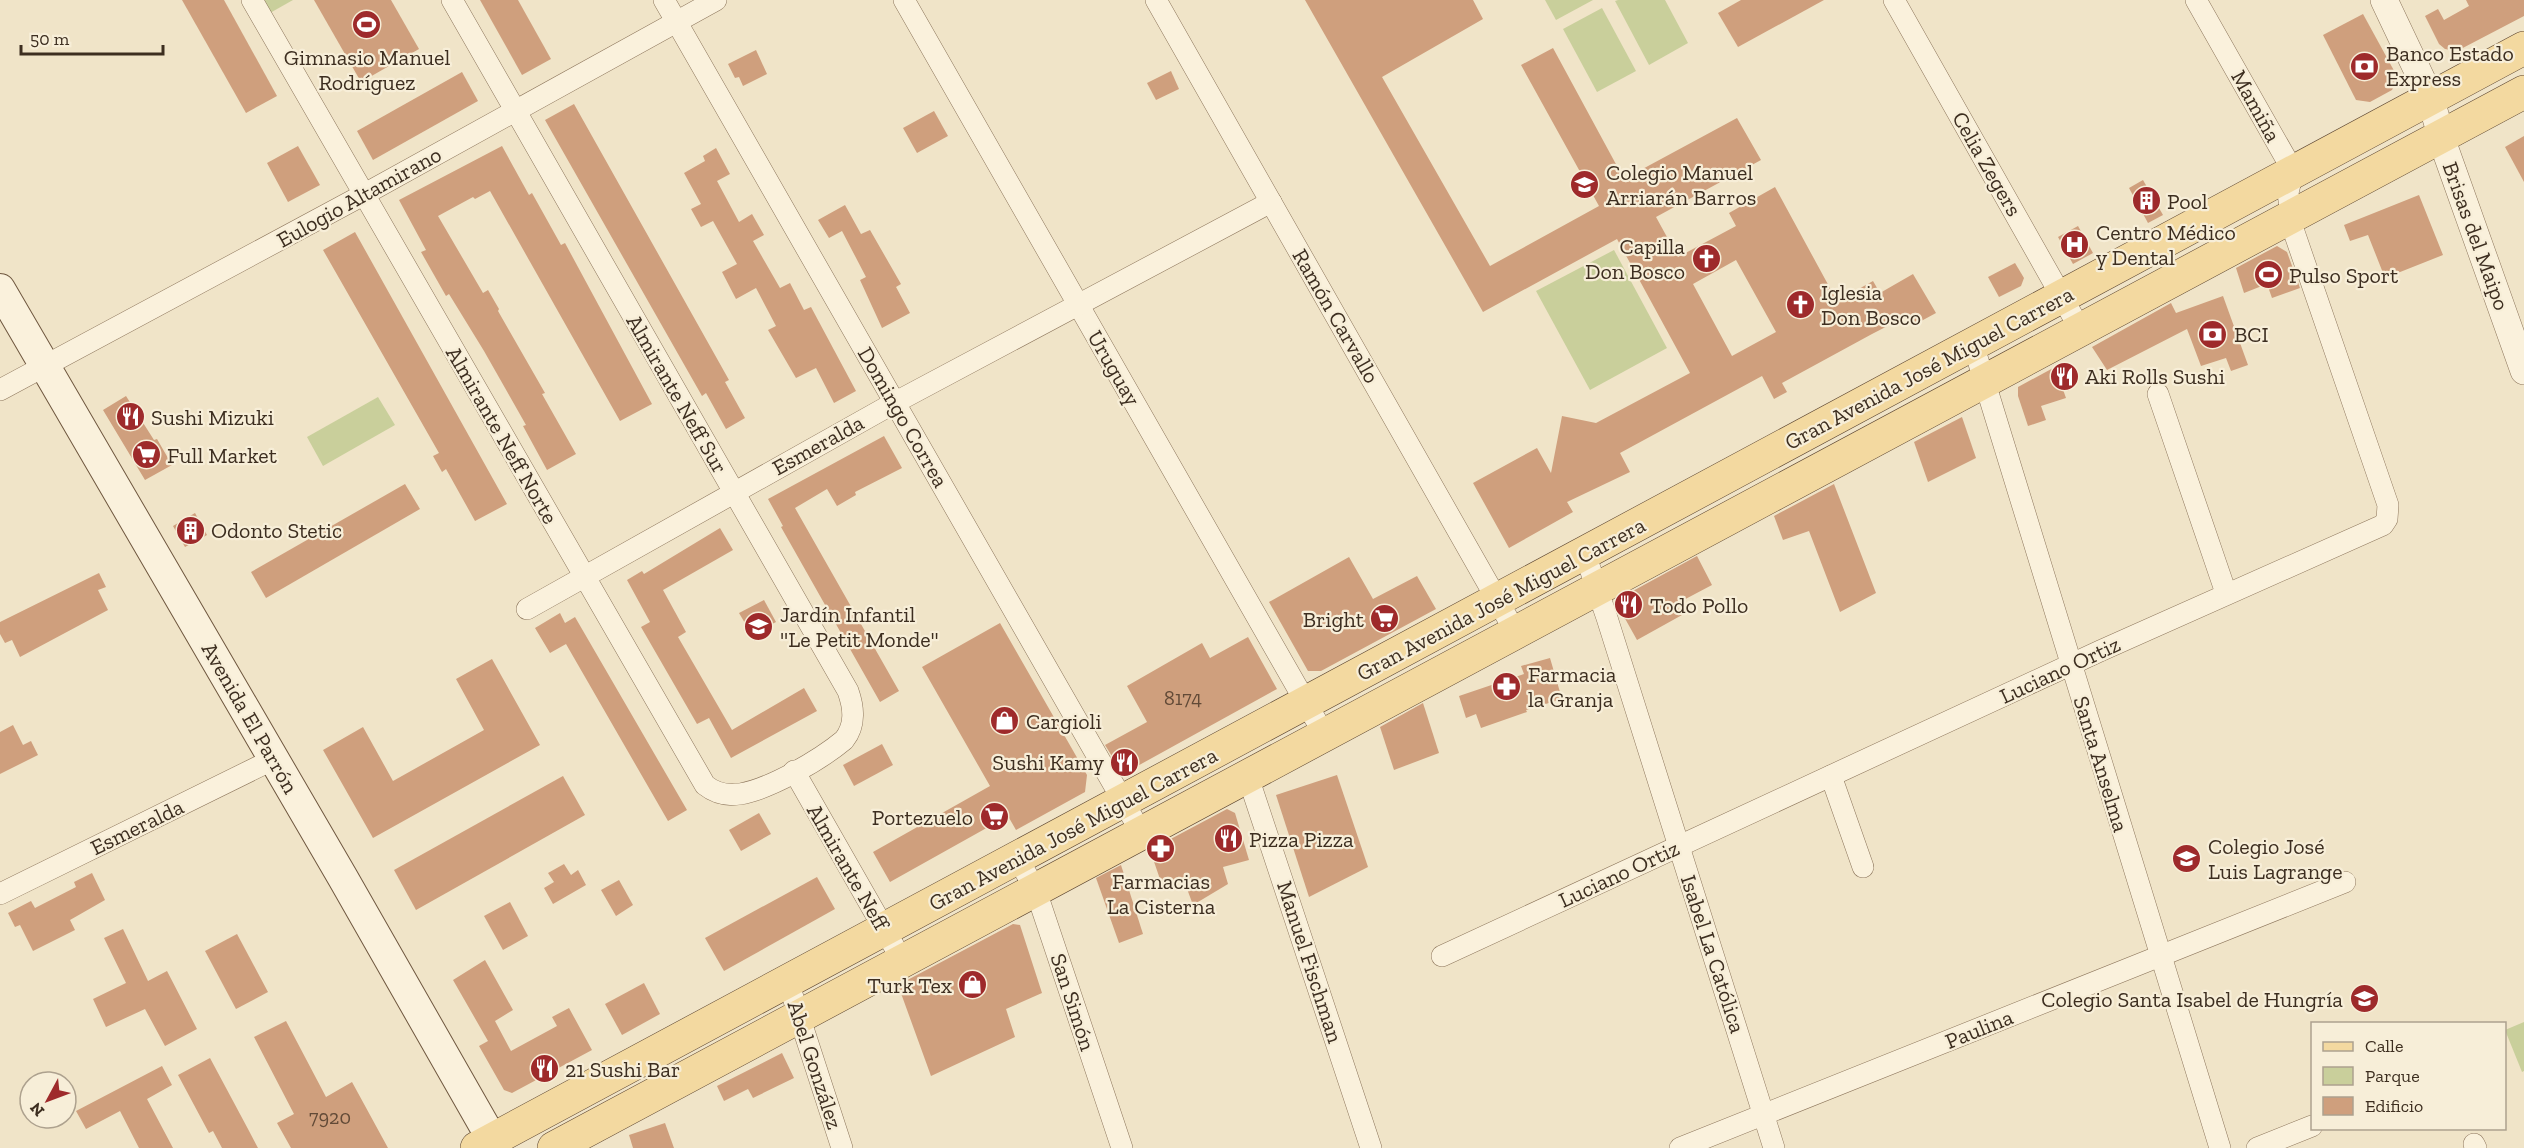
<svg xmlns="http://www.w3.org/2000/svg" width="2524" height="1148" viewBox="0 0 2524 1148" font-family="'Zilla Slab',serif">
<rect width="100%" height="100%" fill="#f0e4c8"/>
<g fill="#c9cf9b">
<path d="M262 0H293L270 13Z"/>
<path d="M1545 0H1593L1556 20Z"/>
<path d="M1618 0H1665L1688 43 1649 65 1615 1Z"/>
<path d="M1602 8 1636 71 1597 92 1563 29Z"/>
<path d="M1614 250 1667 348 1590 390 1536 291Z"/>
<path d="M378 397 395 425 323 466 307 437Z"/>
<path d="M2524 1022V1071L2522 1072 2505 1030Z"/>
</g>
<g fill="#cf9f7d" fill-rule="evenodd">
<path d="M182 0H224L277 96 246 113Z"/>
<path d="M314 0H391L419 49 361 82Z"/>
<path d="M480 0H518L551 59 522 75Z"/>
<path d="M1305 0H1473L1483 19 1382 77 1490 266 1599 206 1521 65 1553 48 1624 179 1737 118 1761 160 1656 217 1678 257 1736 226 1729 213 1775 187 1837 301 1873 281 1880 293 1913 274 1936 313 1912 326 1907 316 1872 334 1782 383 1787 392 1774 399 1762 376 1620 453 1630 472 1567 502 1573 512 1509 548 1473 483 1537 448 1551 473 1562 416 1596 423 1690 373 1617 239 1483 312ZM1736 260 1776 332 1732 356 1693 284Z"/>
<path d="M1741 0H1824L1738 47 1718 13Z"/>
<path d="M2466 0H2524V16L2457 51 2445 49 2439 44 2425 16 2438 9 2444 20 2469 6Z"/>
<path d="M2363 14 2398 78 2392 90 2370 102 2356 100 2323 35Z"/>
<path d="M756 50 767 74 743 86 739 77 735 78 728 64Z"/>
<path d="M1171 71 1179 89 1156 100 1147 83Z"/>
<path d="M462 72 478 101 373 160 357 131Z"/>
<path d="M574 104 729 380 725 382 745 418 726 429 706 393 702 396 545 120Z"/>
<path d="M934 111 948 136 917 153 903 128Z"/>
<path d="M2524 136V182L2505 147Z"/>
<path d="M298 146 320 185 288 202 267 163Z"/>
<path d="M502 146 529 195 532 193 561 245 565 243 652 404 620 421 490 191 475 199 473 197 438 216 483 293 488 290 499 309 498 311 545 393 542 394 576 454 547 470 523 426 526 425 484 351 449 294 446 296 421 252 426 250 399 200Z"/>
<path d="M716 148 730 174 717 181 739 222 752 214 764 235 753 241 780 288 790 283 804 310 811 307 856 391 834 403 816 368 796 378 768 330 776 326 756 288 736 299 722 272 737 264 713 221 701 227 691 209 701 204 684 173 705 161 703 156Z"/>
<path d="M2143 180 2163 215 2148 223 2129 188Z"/>
<path d="M2419 195 2443 255 2385 278 2368 235 2350 241 2344 225Z"/>
<path d="M845 205 861 234 870 230 901 284 896 287 910 313 882 328 860 280 866 277 842 231 829 238 818 220Z"/>
<path d="M2078 226 2093 253 2073 264 2058 237Z"/>
<path d="M355 232 507 504 475 521 446 469 442 472 433 456 439 453 323 250Z"/>
<path d="M2277 246 2287 252 2300 288 2272 298 2267 284 2244 293 2236 268Z"/>
<path d="M2015 263 2024 278 2021 286 1999 297 1988 277Z"/>
<path d="M2223 296 2248 365 2231 371 2226 358 2201 366 2187 329 2107 370 2092 347 2171 303 2176 313Z"/>
<path d="M2055 367 2066 398 2041 406 2046 420 2028 426 2018 396V387Z"/>
<path d="M126 396 154 440 157 439 172 465 145 480 103 410Z"/>
<path d="M1962 417 1976 458 1928 482 1914 442Z"/>
<path d="M884 436 902 468 855 492 856 495 837 506 827 489 795 508 899 691 880 702 781 527 783 526 768 499Z"/>
<path d="M405 484 420 509 266 598 251 572Z"/>
<path d="M1834 484 1876 593 1840 612 1809 531 1783 540 1774 516Z"/>
<path d="M195 513 207 535 185 547 173 526Z"/>
<path d="M720 528 733 550 663 590 686 632 678 637 732 730 804 688 817 711 731 758 709 718 697 724 641 627 650 622 627 580 642 571 644 574Z"/>
<path d="M1697 556 1712 585 1676 604 1682 615 1637 640 1618 606 1620 598Z"/>
<path d="M1349 557 1373 599 1417 576 1436 609 1321 671H1308L1269 602Z"/>
<path d="M99 573 106 587 98 590 108 610 20 657 12 640 5 643 0 634V622Z"/>
<path d="M764 600 776 622 752 635 739 613Z"/>
<path d="M560 613 565 623 575 617 687 810 668 821 566 644 550 653 535 628Z"/>
<path d="M1000 623 1087 775 1085 792 1016 830 1008 816 890 882 873 852 990 786 922 667Z"/>
<path d="M1248 637 1277 689 1123 774 1105 745 1147 722 1127 686 1202 643 1210 658Z"/>
<path d="M1550 658 1562 699 1526 710 1527 712 1481 728 1476 714 1466 718 1459 696 1524 674 1521 666Z"/>
<path d="M492 659 540 745 373 838 323 750 363 727 393 781 484 730 456 679Z"/>
<path d="M1423 703 1439 753 1394 770 1380 727Z"/>
<path d="M13 725 23 745 31 741 38 755 0 774V732Z"/>
<path d="M882 744 893 765 854 786 843 765Z"/>
<path d="M1337 775 1368 867 1309 897 1276 795Z"/>
<path d="M563 776 585 815 416 910 394 870Z"/>
<path d="M1227 809 1235 813 1249 860 1223 867 1228 884 1193 905 1183 878 1162 885 1150 850Z"/>
<path d="M759 813 771 834 741 851 729 830Z"/>
<path d="M564 864 571 875 578 870 586 885 553 904 544 888 554 882 548 873Z"/>
<path d="M1121 865 1143 934 1119 943 1096 878Z"/>
<path d="M92 873 105 900 70 920 75 930 33 951 20 925 15 927 8 913 31 901 35 908 76 887 74 882Z"/>
<path d="M817 877 835 909 724 971 705 938Z"/>
<path d="M619 880 633 905 616 916 601 890Z"/>
<path d="M510 902 528 936 503 950 484 916Z"/>
<path d="M1013 924 1020 925 1042 993 1006 1009 1015 1037 931 1076 898 985Z"/>
<path d="M123 929 148 981 167 971 197 1029 165 1046 145 1009 106 1027 93 999 126 983 104 938Z"/>
<path d="M237 934 268 992 236 1009 205 951Z"/>
<path d="M485 960 513 1010 495 1021 511 1051 557 1026 552 1017 569 1008 592 1050 512 1093 504 1090 479 1046 488 1041 453 980Z"/>
<path d="M644 983 660 1014 622 1035 605 1004Z"/>
<path d="M286 1021 326 1097 352 1082 388 1148H291L277 1123 294 1114 254 1037Z"/>
<path d="M782 1053 794 1078 753 1098 748 1089 724 1101 717 1086Z"/>
<path d="M210 1058 248 1129 258 1148H222L213 1131 209 1133 178 1075Z"/>
<path d="M162 1066 172 1085 147 1099 173 1148H139L120 1111 86 1129 76 1111Z"/>
<path d="M665 1123 674 1148H633L629 1135Z"/>
</g>
<g fill="none" stroke-linecap="round" stroke-linejoin="round">
<defs>
<g id="minor">
<path d="M252 0 705 785C715 793 727 796 740 794 770 789 820 760 844 740 856 725 854 708 848 691L452 0"/>
<path d="M664 0 1142 834"/>
<path d="M904 0 1325 736"/>
<path d="M1156 0 1516 633"/>
<path d="M1894 0 2080 329"/>
<path d="M1973 344 2220 1148"/>
<path d="M0 390 363 195 716 0"/>
<path d="M2158 394 2226 593"/>
<path d="M1585 554 1607 618 1774 1148"/>
<path d="M527 609 894 403 1271 202"/>
<path d="M794 771 903 962"/>
<path d="M1831 776 1863 867"/>
<path d="M1248 777 1371 1148"/>
<path d="M1018 859 1036 891 1122 1148"/>
<path d="M0 894 274 759"/>
<path d="M1442 956 2100 651 2383 525 2387 519 2388 505 2293 229 2288 193 2293 171 2196 0"/>
<path d="M788 982 842 1148"/>
<path d="M2474 1144 2476 1148"/>
<path d="M1680 1148 2345 882"/>
<path d="M2257 1148 2312 1126"/>
</g>
<path id="tertiary" d="M2384 0 2430 97 2445 149 2524 371"/>
<path id="secondary" d="M0 289 343 878 497 1148"/>
<g id="primary">
<path d="M477 1148 2524 48"/>
<path d="M554 1148 2524 92"/>
</g>
</defs>
<use href="#minor" stroke="#8d765c" stroke-width="22"/>
<use href="#tertiary" stroke="#8d765c" stroke-width="28"/>
<use href="#secondary" stroke="#6f573f" stroke-width="32"/>
<use href="#primary" stroke="#5b4430" stroke-width="34"/>
<use href="#minor" stroke="#faf1dc" stroke-width="21"/>
<use href="#tertiary" stroke="#faf1dc" stroke-width="27"/>
<use href="#secondary" stroke="#faf1dc" stroke-width="30"/>
<use href="#primary" stroke="#f3d9a0" stroke-width="33"/>
</g>
<defs>
<symbol id="stadium-disc" viewBox="-11 -11 22 22"><circle r="9.5" fill="#9e2a2b" stroke="#f7eed8"/><path d="M0-5a6.5 5 0 1 0 0 10a6.5 5 0 1 0 0-10ZM-3.5-1.8h7v3.6h-7Z" fill="#fff"/></symbol>
<symbol id="bank-disc" viewBox="-11 -11 22 22"><circle r="9.5" fill="#9e2a2b" stroke="#f7eed8"/><path d="M-6-4H6V4H-6ZM0-2.3a2.3 2.3 0 1 0 0 4.6a2.3 2.3 0 1 0 0-4.6Z" fill="#fff"/></symbol>
<symbol id="school-disc" viewBox="-11 -11 22 22"><circle r="9.5" fill="#9e2a2b" stroke="#f7eed8"/><path d="M0-5L7-2L0 1L-7-2ZM-4 1L0 2.5L4 1V4Q0 6-4 4Z" fill="#fff"/></symbol>
<symbol id="building-disc" viewBox="-11 -11 22 22"><circle r="9.5" fill="#9e2a2b" stroke="#f7eed8"/><path d="M-4-6H4V6H1V3H-1V6H-4ZM-2.5-4.3h1.7v1.8h-1.7ZM.8-4.3h1.7v1.8H.8ZM-2.5-1h1.7V.8h-1.7ZM.8-1h1.7V.8H.8Z" fill="#fff"/></symbol>
<symbol id="hospital-disc" viewBox="-11 -11 22 22"><circle r="9.5" fill="#9e2a2b" stroke="#f7eed8"/><path d="M-5-5h3v3.5h4V-5h3V5h-3V1.5h-4V5h-3Z" fill="#fff"/></symbol>
<symbol id="church-disc" viewBox="-11 -11 22 22"><circle r="9.5" fill="#9e2a2b" stroke="#f7eed8"/><path d="M-1.2-6h2.4v3.5h3.3v2.4h-3.3V6h-2.4V-.1h-3.3v-2.4h3.3Z" fill="#fff"/></symbol>
<symbol id="restaurant-disc" viewBox="-11 -11 22 22"><circle r="9.5" fill="#9e2a2b" stroke="#f7eed8"/><path d="M-5-6h1v4h1v-4h1v4h1v-4h1v5L-1.5 .5V6h-2V.5L-5-1ZM5-6V6H3V1.5H1.5Q1.5-4 5-6Z" fill="#fff"/></symbol>
<symbol id="supermarket-disc" viewBox="-11 -11 22 22"><circle r="9.5" fill="#9e2a2b" stroke="#f7eed8"/><path d="M-6-5.5h2.5l.6 2H6L4.5 2H-2.5L-4.4-4H-6ZM-1.5 3.2a1.3 1.3 0 1 0 .1 0ZM3 3.2a1.3 1.3 0 1 0 .1 0Z" fill="#fff"/></symbol>
<symbol id="pharmacy-disc" viewBox="-11 -11 22 22"><circle r="9.5" fill="#9e2a2b" stroke="#f7eed8"/><path d="M-2-6h4v4h4v4h-4v4h-4v-4h-4v-4h4Z" fill="#fff"/></symbol>
<symbol id="shop-disc" viewBox="-11 -11 22 22"><circle r="9.5" fill="#9e2a2b" stroke="#f7eed8"/><path d="M-5-2.5h2.3a2.7 3.5 0 0 1 5.4 0H5L5.5 6h-11ZM-1.5-2.5h3a1.5 2.3 0 0 0-3 0Z" fill="#fff"/></symbol>
</defs>
<g fill-rule="evenodd">
<use href="#stadium-disc" x="350" y="8" width="33" height="33"/>
<use href="#bank-disc" x="2348" y="50" width="33" height="33"/>
<use href="#school-disc" x="1568" y="168" width="33" height="33"/>
<use href="#building-disc" x="2130" y="184" width="33" height="33"/>
<use href="#hospital-disc" x="2058" y="228" width="33" height="33"/>
<use href="#church-disc" x="1690" y="242" width="33" height="33"/>
<use href="#stadium-disc" x="2252" y="258" width="33" height="33"/>
<use href="#church-disc" x="1784" y="288" width="33" height="33"/>
<use href="#bank-disc" x="2196" y="318" width="33" height="33"/>
<use href="#restaurant-disc" x="2048" y="360" width="33" height="33"/>
<use href="#restaurant-disc" x="114" y="400" width="33" height="33"/>
<use href="#supermarket-disc" x="130" y="438" width="33" height="33"/>
<use href="#building-disc" x="174" y="514" width="33" height="33"/>
<use href="#restaurant-disc" x="1612" y="588" width="33" height="33"/>
<use href="#supermarket-disc" x="1368" y="602" width="33" height="33"/>
<use href="#school-disc" x="742" y="610" width="33" height="33"/>
<use href="#pharmacy-disc" x="1490" y="670" width="33" height="33"/>
<use href="#shop-disc" x="988" y="704" width="33" height="33"/>
<use href="#restaurant-disc" x="1108" y="746" width="33" height="33"/>
<use href="#supermarket-disc" x="978" y="800" width="33" height="33"/>
<use href="#restaurant-disc" x="1212" y="822" width="33" height="33"/>
<use href="#pharmacy-disc" x="1144" y="832" width="33" height="33"/>
<use href="#school-disc" x="2170" y="842" width="33" height="33"/>
<use href="#shop-disc" x="956" y="968" width="33" height="33"/>
<use href="#school-disc" x="2348" y="982" width="33" height="33"/>
<use href="#restaurant-disc" x="528" y="1052" width="33" height="33"/>
</g>
<g text-anchor="middle" dominant-baseline="central" stroke-width="4.5" stroke-linejoin="round" paint-order="stroke">
<g font-size="20" fill="#624a37">
<text x="1183" y="698">8174</text>
<text x="330" y="1117">7920</text>
</g>
<g font-size="22" fill="#3d2e20" stroke="#f7eed8" text-anchor="start">
<text x="2386" y="53">Banco Estado<tspan x="2386" dy="25">Express</tspan></text>
<text x="367" y="57" text-anchor="middle">Gimnasio Manuel<tspan x="367" dy="25">Rodríguez</tspan></text>
<text x="1606" y="172">Colegio Manuel<tspan x="1606" dy="25">Arriarán Barros</tspan></text>
<text x="2167" y="201">Pool</text>
<text x="2096" y="232">Centro Médico<tspan x="2096" dy="25">y Dental</tspan></text>
<text x="1685" y="246" text-anchor="end">Capilla<tspan x="1685" dy="25">Don Bosco</tspan></text>
<text x="2289" y="275">Pulso Sport</text>
<text x="1821" y="292">Iglesia<tspan x="1821" dy="25">Don Bosco</tspan></text>
<text x="2234" y="334">BCI</text>
<text x="2085" y="376">Aki Rolls Sushi</text>
<text x="151" y="417">Sushi Mizuki</text>
<text x="167" y="455">Full Market</text>
<text x="211" y="530">Odonto Stetic</text>
<text x="1650" y="605">Todo Pollo</text>
<text x="780" y="614">Jardín Infantil<tspan x="780" dy="25">"Le Petit Monde"</tspan></text>
<text x="1364" y="619" text-anchor="end">Bright</text>
<text x="1528" y="674">Farmacia<tspan x="1528" dy="25">la Granja</tspan></text>
<text x="1026" y="721">Cargioli</text>
<text x="1104" y="762" text-anchor="end">Sushi Kamy</text>
<text x="973" y="817" text-anchor="end">Portezuelo</text>
<text x="1249" y="839">Pizza Pizza</text>
<text x="2208" y="846">Colegio José<tspan x="2208" dy="25">Luis Lagrange</tspan></text>
<text x="1161" y="881" text-anchor="middle">Farmacias<tspan x="1161" dy="25">La Cisterna</tspan></text>
<text x="952" y="985" text-anchor="end">Turk Tex</text>
<text x="2343" y="999" text-anchor="end">Colegio Santa Isabel de Hungría</text>
<text x="565" y="1069">21 Sushi Bar</text>
</g>
<g font-size="22" fill="#3d2e20" stroke="#f7eed8">
<text transform="translate(2256 106) rotate(61)">Mamiña</text>
<text transform="translate(1987 164) rotate(60)">Celia Zegers</text>
<text transform="translate(359 197) rotate(-29)">Eulogio Altamirano</text>
<text transform="translate(2476 236) rotate(70)">Brisas del Maipo</text>
<text transform="translate(1336 316) rotate(60)">Ramón Carvallo</text>
<text transform="translate(1114 368) rotate(60)">Uruguay</text>
<text transform="translate(1929 368) rotate(-28)">Gran Avenida José Miguel Carrera</text>
<text transform="translate(677 394) rotate(60)">Almirante Neff Sur</text>
<text transform="translate(903 417) rotate(60)">Domingo Correa</text>
<text transform="translate(502 435) rotate(60)">Almirante Neff Norte</text>
<text transform="translate(818 445) rotate(-29)">Esmeralda</text>
<text transform="translate(1501 599) rotate(-28)">Gran Avenida José Miguel Carrera</text>
<text transform="translate(2060 670) rotate(-25)">Luciano Ortiz</text>
<text transform="translate(250 718) rotate(60)">Avenida El Parrón</text>
<text transform="translate(2101 764) rotate(73)">Santa Anselma</text>
<text transform="translate(137 827) rotate(-26)">Esmeralda</text>
<text transform="translate(1073 829) rotate(-28)">Gran Avenida José Miguel Carrera</text>
<text transform="translate(848 867) rotate(60)">Almirante Neff</text>
<text transform="translate(1619 874) rotate(-25)">Luciano Ortiz</text>
<text transform="translate(1713 954) rotate(72)">Isabel La Católica</text>
<text transform="translate(1310 962) rotate(72)">Manuel Fischman</text>
<text transform="translate(1073 1002) rotate(72)">San Simón</text>
<text transform="translate(1979 1029) rotate(-22)">Paulina</text>
<text transform="translate(815 1065) rotate(72)">Abel González</text>
</g>
</g>
<rect x="2311" y="1022" width="195" height="108" fill="#f7eed8" stroke="#ada18e" stroke-width="1.5"/>
<rect x="2323" y="1042" width="30" height="9" fill="#f3d9a0" stroke="#ada18e" stroke-width="1.5"/>
<text x="2365" y="1052" font-size="18" fill="#3d2e20">Calle</text>
<rect x="2323" y="1067" width="30" height="18" fill="#c9cf9b" stroke="#ada18e" stroke-width="1.5"/>
<text x="2365" y="1082" font-size="18" fill="#3d2e20">Parque</text>
<rect x="2323" y="1097" width="30" height="18" fill="#cf9f7d" stroke="#ada18e" stroke-width="1.5"/>
<text x="2365" y="1112" font-size="18" fill="#3d2e20">Edificio</text>
<g transform="translate(48 1100) rotate(229)"><circle r="28" fill="#f7eed8" stroke="#ada18e" stroke-width="1.5"/>
<path d="M0-4.5L10 22L0 15L-10 22Z" fill="#9e2a2b"/>
<text y="-9" font-size="16" font-weight="bold" text-anchor="middle" fill="#3d2e20">N</text>
</g>
<path d="M21 45v9h142v-9" fill="none" stroke="#3d2e20" stroke-width="3"/>
<text x="30" y="45" font-size="18" fill="#3d2e20" stroke="#f7eed8" stroke-width="4.5" paint-order="stroke">50 m</text>
</svg>
